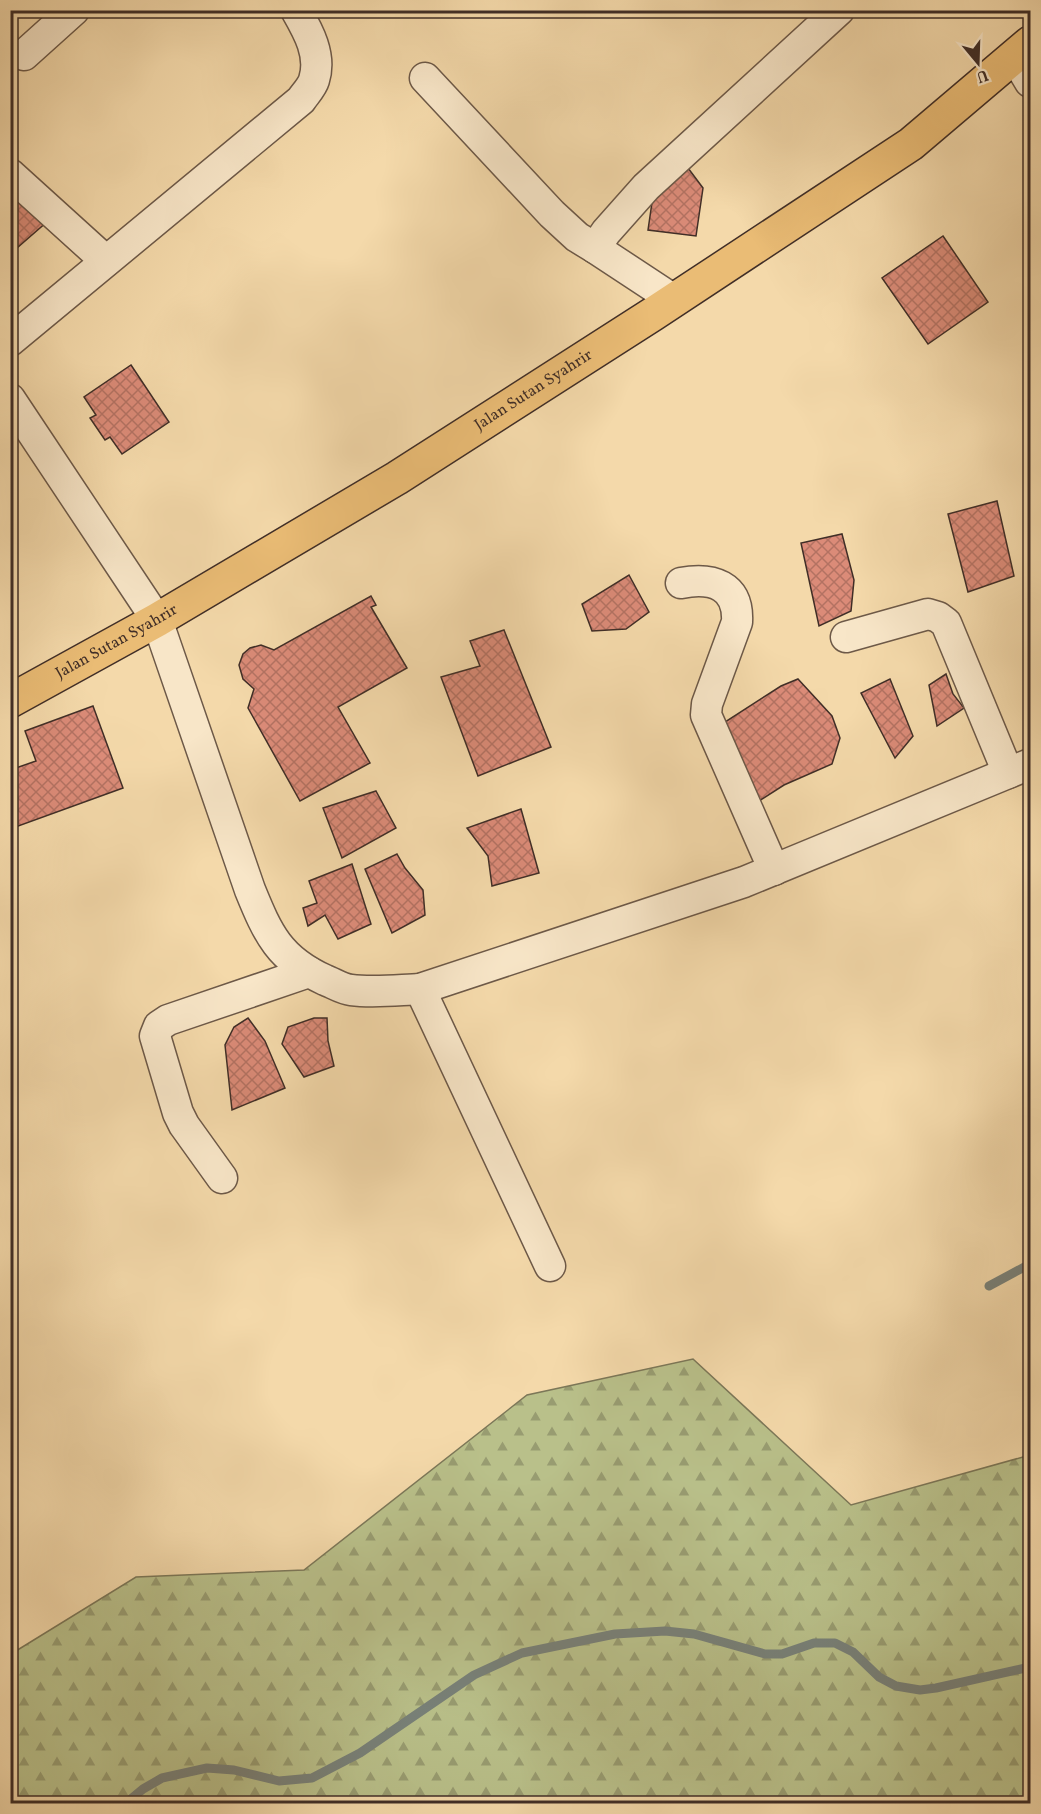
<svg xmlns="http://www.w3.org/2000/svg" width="1041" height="1814" viewBox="0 0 1041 1814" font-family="Vollkorn,serif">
<defs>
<pattern id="forest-firs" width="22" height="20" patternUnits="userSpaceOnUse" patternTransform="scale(1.5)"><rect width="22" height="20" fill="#b9c08a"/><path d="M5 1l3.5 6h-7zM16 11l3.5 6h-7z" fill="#989c71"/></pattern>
<pattern id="building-cross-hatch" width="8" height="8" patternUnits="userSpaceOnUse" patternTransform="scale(1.5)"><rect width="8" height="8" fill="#db8b78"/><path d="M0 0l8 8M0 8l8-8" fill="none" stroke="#b37262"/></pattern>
</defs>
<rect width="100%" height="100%" fill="#f4d9aa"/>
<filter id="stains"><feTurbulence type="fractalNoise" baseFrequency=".00333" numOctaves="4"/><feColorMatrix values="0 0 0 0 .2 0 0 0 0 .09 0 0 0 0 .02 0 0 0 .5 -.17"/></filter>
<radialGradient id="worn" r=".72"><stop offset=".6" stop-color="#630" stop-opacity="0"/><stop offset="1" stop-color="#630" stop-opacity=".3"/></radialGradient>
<path fill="url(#forest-firs)" stroke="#7c7758" stroke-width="1.5" d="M693 1359 851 1505 1030 1455V1803H11V1654L136 1577 304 1570 527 1395Z"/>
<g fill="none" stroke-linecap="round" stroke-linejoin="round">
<g stroke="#788179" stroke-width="9">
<path d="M989 1286 1030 1264"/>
<path d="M125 1804 143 1789 162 1778 207 1768 234 1770 279 1781 312 1778 360 1753 474 1675 522 1653 615 1634 665 1631 694 1634 765 1654H782L814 1643H835L853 1652 879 1677 896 1686 920 1690 936 1688 1030 1667"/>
</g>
</g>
<g fill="url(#building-cross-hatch)" stroke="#402e27" stroke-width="1.5">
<path d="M682 160 703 188 696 236 648 230 655 182Z"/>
<path d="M10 179 48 221 10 254Z"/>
<path d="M943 236 988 302 928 344 882 278Z"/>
<path d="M131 365 169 422 122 454 110 437 105 440 90 418 96 415 84 397Z"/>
<path d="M997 501 1014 576 968 592 948 514Z"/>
<path d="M842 534 854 580 851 611 819 626 801 543Z"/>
<path d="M629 575 649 612 626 629 592 631 582 604Z"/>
<path d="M371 596 376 605 371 607 407 668 338 707 370 763 300 801 248 708 254 689 243 679 239 665 243 654 250 648 261 645 274 650Z"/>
<path d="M504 630 551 747 478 776 441 677 480 666 470 641Z"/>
<path d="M946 674 953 694 964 708 937 726 929 685Z"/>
<path d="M798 679 832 716 840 738 832 764 784 785 759 801 725 722 781 686Z"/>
<path d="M890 679 913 736 895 758 861 693Z"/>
<path d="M93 706 123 788 10 829V770L36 761 25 731Z"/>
<path d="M376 791 396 828 342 858 323 808Z"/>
<path d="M521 809 539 873 492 886 488 856 467 828Z"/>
<path d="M397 854 405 868 423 890 425 915 392 933 365 869Z"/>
<path d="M352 864 371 924 338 939 325 915 308 926 303 908 317 903 309 881Z"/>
<path d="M10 886 17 902 10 905Z"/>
<path d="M248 1018 265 1041 285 1088 232 1110 225 1045 234 1027Z"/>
<path d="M314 1018H327L328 1041 334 1066 304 1077 282 1044 288 1027Z"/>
</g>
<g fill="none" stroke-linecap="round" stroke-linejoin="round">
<defs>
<g id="minor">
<path d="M24 55 74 10"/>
<path d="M1015 57 1030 82"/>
<path d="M425 78 552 214 577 237 595 248"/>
<path d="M10 174 106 261"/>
<path d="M674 300 595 248 606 232 646 187 839 10"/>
<path d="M10 341 301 100C305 94 312 87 314 80 322 55 308 31 296 10"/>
<path d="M10 399 157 620 250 890C268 934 279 959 325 980 333 983 342 989 351 990 374 993 397 990 420 989L744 882 1030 764"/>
<path d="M681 583C712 577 739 585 737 622L707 704 706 715 774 870"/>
<path d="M846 637 928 614 938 617 946 623 1008 773"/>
<path d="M420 989 550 1266"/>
<path d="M222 1178 184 1125 178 1113 155 1036 159 1026 168 1020 309 972"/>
</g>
<g id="highway">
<path id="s1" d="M10 701 157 620 397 478 653 314 911 144 1030 43"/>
</g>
</defs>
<use href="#minor" stroke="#6d5948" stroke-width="33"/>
<use href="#highway" stroke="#402e27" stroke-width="36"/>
<use href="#minor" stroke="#f8e6c8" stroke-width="30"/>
<use href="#highway" stroke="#eabc75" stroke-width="33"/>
</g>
<g text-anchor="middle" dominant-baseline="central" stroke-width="6" stroke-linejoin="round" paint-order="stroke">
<g font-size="16" fill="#402e27" stroke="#f8e6c8">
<text stroke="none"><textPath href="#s1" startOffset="609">Jalan Sutan Syahrir</textPath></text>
<text stroke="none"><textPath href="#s1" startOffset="122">Jalan Sutan Syahrir</textPath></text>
</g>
</g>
<rect width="1041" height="1814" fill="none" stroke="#f4d9aa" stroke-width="36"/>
<rect x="12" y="12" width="1017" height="1790" fill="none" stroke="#402e27" stroke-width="3"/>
<rect x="18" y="18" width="1005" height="1778" fill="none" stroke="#402e27" stroke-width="1.5"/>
<g transform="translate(978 63) rotate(161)" stroke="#f8e6c8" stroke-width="4.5" paint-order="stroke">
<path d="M0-4.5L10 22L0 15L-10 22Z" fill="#402e27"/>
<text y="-9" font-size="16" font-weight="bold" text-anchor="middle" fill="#402e27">U</text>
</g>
<rect width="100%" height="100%" filter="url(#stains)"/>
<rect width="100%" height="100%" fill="url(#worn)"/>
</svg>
